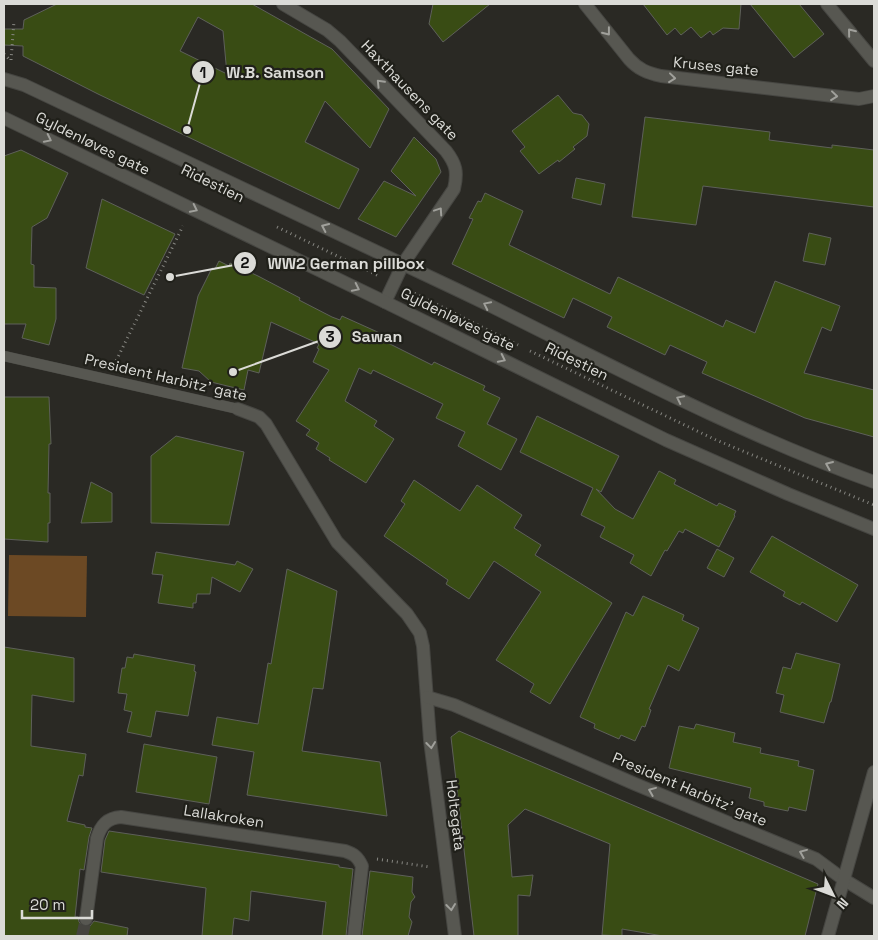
<svg xmlns="http://www.w3.org/2000/svg" width="878" height="940" viewBox="0 0 878 940" font-family="'Space Grotesk',sans-serif">
<rect width="100%" height="100%" fill="#2a2924"/>
<path fill="#6c4924" d="M9 555 87 556 86 617 8 616Z"/>
<g fill="#394c14" stroke="#5e605a" fill-rule="evenodd">
<path d="M57 4H252L332 49 389 109 370 148 325 101 305 142 359 169 339 209 98 94 23 56V46L4 45V29H23L24 20ZM198 17 223 31 227 74 180 51Z"/>
<path d="M433 4H490L443 42 429 24Z"/>
<path d="M643 4H741L739 29 723 28 713 35 710 31 701 38 691 27 681 35 675 28 667 35Z"/>
<path d="M750 4H799L824 34 794 58Z"/>
<path d="M558 95 573 113 582 115 589 124 587 136 573 147 575 149 559 162 558 160 539 174 520 151 525 147 512 131Z"/>
<path d="M645 117 770 132 769 140 832 148V145L874 150V207L703 186 696 225 632 217Z"/>
<path d="M414 137 436 159 441 172 396 237 358 219 384 181 416 196 391 171Z"/>
<path d="M21 150 68 173 47 218 32 227 31 264 34 265V287L56 288V319L49 345 22 338 26 324H4V156Z"/>
<path d="M576 178 605 184 601 205 572 198Z"/>
<path d="M485 193 523 211 509 245 610 294 618 277 723 327 726 320 755 333 775 281 840 306 831 331 822 327 804 373 874 390V437L805 418 702 373 707 362 670 345 665 355 607 327 612 317 573 298 564 318 452 264 473 219 469 218 478 201 481 202Z"/>
<path d="M102 199 175 234 144 295 86 268Z"/>
<path d="M809 233 831 238 825 265 803 261Z"/>
<path d="M219 261 229 266 230 263 258 276 300 298 299 300 332 317 340 320 342 316 382 334 380 339 432 365 434 362 485 386 483 390 500 398 487 424 517 439 501 470 458 446 465 432 436 418 443 404 373 370 371 374 359 368 345 401 377 421 374 426 394 439 366 483 329 460 330 458 316 449 319 443 306 435 310 430 296 421 329 370 313 362 319 349 317 348 319 344 271 322 259 373 248 370 244 390 211 382 199 371 182 368 198 296 212 268 215 269Z"/>
<path d="M4 397H49L51 444H49L48 493H50V523H48V542L4 539Z"/>
<path d="M537 416 619 456 601 492 596 489 615 509 633 519 659 471 676 480 674 484 717 506 719 503 736 511 734 515 735 516 719 547 685 529 683 533 679 531 667 551 665 550 651 576 630 563 634 555 600 537 605 527 581 515 593 488 520 452Z"/>
<path d="M176 436 244 452 229 525 151 523V456Z"/>
<path d="M414 480 460 511 477 485 522 515 514 528 541 545 535 555 612 603 550 704 530 692 534 684 496 660 541 592 494 561 469 599 446 584 448 580 384 536 405 504 401 501Z"/>
<path d="M91 482 112 493V522L81 523Z"/>
<path d="M772 536 858 585 837 622 802 602 800 605 783 596 785 592 750 572Z"/>
<path d="M717 549 734 558 724 577 707 568Z"/>
<path d="M156 552 235 565 237 561 253 569 240 592 212 577 210 594H197L196 603H193V608L158 603 163 575 152 574Z"/>
<path d="M287 569 337 591 323 689 313 688 302 751 380 762 387 816 247 795 254 752 212 745 217 717 258 724 268 663 271 664Z"/>
<path d="M643 596 684 615 682 620 699 628 679 671 668 665 649 709 651 710 645 727 642 726 635 741 621 735 619 739 594 728 595 724 580 717 626 612 633 616Z"/>
<path d="M4 647 74 658V702L32 695 31 746 86 754 83 776 79 775 67 821 85 825V827L92 828 89 837 84 870 80 869 75 917H78L79 922 84 927 90 926 94 921 128 928 127 936H4Z"/>
<path d="M796 653 840 664 831 702H830L824 723 780 712 784 695 776 693 783 667 791 669Z"/>
<path d="M134 654 195 665 194 671 196 672 188 716 156 711 151 737 127 732 132 712 124 710 127 694 118 693 122 668H125L127 657 133 658Z"/>
<path d="M696 724 735 733 733 742 761 748 760 753 799 761 798 766 814 770 806 811 789 807 788 811 764 806V802L749 798 751 788 669 768 679 726 694 729Z"/>
<path d="M459 731 818 884 805 936H663L622 929V936L602 935 610 844 525 809 508 825 512 877 533 875 530 896 518 895V936H474L451 737Z"/>
<path d="M144 744 217 757 209 804 136 792Z"/>
<path d="M109 831 339 865V867L353 869 346 936H322L326 902 251 891 249 921 234 918 232 936H202L206 888 101 872 105 840Z"/>
<path d="M370 871 413 877 412 892 415 897 411 902 409 917 412 922 408 936H362Z"/>
</g>
<g fill="none" stroke-linecap="round" stroke-linejoin="round">
<path stroke="#45443f" stroke-width="12" stroke-dasharray="12 6" stroke-linecap="butt" d="M82 936 86 919"/>
<defs>
<path id="lane" d="M4 356 238 409"/>
<g id="street">
<path d="M283 4 327 30 340 41 446 151C456 164 458 172 454 189L403 264 385 302"/>
<path d="M585 4 629 59C638 69 647 73 661 76L859 99 874 96"/>
<path d="M827 4 874 61"/>
<path d="M4 79 24 85C180 159 337 232 493 307 618 369 743 435 874 482"/>
<path d="M4 118 385 302 666 440 788 494 874 529"/>
<path d="M238 409 259 417 266 424 337 542 407 614 420 633 423 646 430 740 455 936"/>
<path d="M427 697 454 705 635 784 816 859 843 879 874 898"/>
<path d="M86 919 97 838C101 825 107 818 121 817L345 851C354 854 358 857 362 866L354 936"/>
<path d="M828 936 874 772"/>
</g>
</defs>
<use href="#lane" stroke="#464642" stroke-width="11"/>
<use href="#street" stroke="#464642" stroke-width="14"/>
<g stroke="#878782" stroke-width="3" stroke-dasharray="1 4" stroke-linecap="butt">
<path d="M4 54 10 60"/>
<path d="M11 60 14 21"/>
<path d="M277 227 379 276"/>
<path d="M410 291 518 345"/>
<path d="M530 351 716 440 874 505"/>
<path d="M114 365 183 226"/>
<path d="M377 859 430 867"/>
</g>
<use href="#lane" stroke="#575751" stroke-width="10"/>
<use href="#street" stroke="#575751" stroke-width="12"/>
</g>
<defs><path id="oneway-chevron" d="M-2-3.5L2.5 0L-2 3.5" fill="none" stroke-width="1.6" stroke-linecap="round" stroke-linejoin="round" transform="scale(1.25)"/></defs>
<g stroke="#a0a09b">
<use href="#oneway-chevron" transform="translate(607 32) rotate(52)"/>
<use href="#oneway-chevron" transform="translate(851 32) rotate(-129)"/>
<use href="#oneway-chevron" transform="translate(672 78) rotate(6)"/>
<use href="#oneway-chevron" transform="translate(380 83) rotate(-134)"/>
<use href="#oneway-chevron" transform="translate(834 96) rotate(6)"/>
<use href="#oneway-chevron" transform="translate(48 139) rotate(26)"/>
<use href="#oneway-chevron" transform="translate(194 209) rotate(26)"/>
<use href="#oneway-chevron" transform="translate(439 211) rotate(-56)"/>
<use href="#oneway-chevron" transform="translate(325 227) rotate(-155)"/>
<use href="#oneway-chevron" transform="translate(356 288) rotate(26)"/>
<use href="#oneway-chevron" transform="translate(487 305) rotate(-154)"/>
<use href="#oneway-chevron" transform="translate(502 359) rotate(26)"/>
<use href="#oneway-chevron" transform="translate(680 399) rotate(-154)"/>
<use href="#oneway-chevron" transform="translate(829 465) rotate(-157)"/>
<use href="#oneway-chevron" transform="translate(431 745) rotate(83)"/>
<use href="#oneway-chevron" transform="translate(652 791) rotate(-158)"/>
<use href="#oneway-chevron" transform="translate(803 853) rotate(-158)"/>
<use href="#oneway-chevron" transform="translate(451 907) rotate(83)"/>
</g>
<g text-anchor="middle" dominant-baseline="central" stroke-width="4.5" stroke-linejoin="round" paint-order="stroke">
<g font-size="15" fill="#dbdbd7" stroke="#20201a">
<text transform="translate(716 66) rotate(6)">Kruses gate</text>
<text transform="translate(410 90) rotate(46)">Haxthausens gate</text>
<text transform="translate(93 143) rotate(26)">Gyldenløves gate</text>
<text transform="translate(213 183) rotate(26)">Ridestien</text>
<text transform="translate(458 319) rotate(26)">Gyldenløves gate</text>
<text transform="translate(577 361) rotate(26)">Ridestien</text>
<text transform="translate(166 377) rotate(13)">President Harbitz’ gate</text>
<text transform="translate(690 789) rotate(23)">President Harbitz’ gate</text>
<text transform="translate(456 815) rotate(83)">Holtegata</text>
<text transform="translate(224 816) rotate(9)">Lallakroken</text>
</g>
</g>
<path fill="none" stroke="#dbdbd7" stroke-width="2" d="M187 130L203 72M170 277L245 263M233 372L330 337"/>
<g fill="#dbdbd7" stroke="#20201a" stroke-width="2">
<circle cx="187" cy="130" r="5"/>
<circle cx="170" cy="277" r="5"/>
<circle cx="233" cy="372" r="5"/>
<circle cx="203" cy="72" r="12"/>
<circle cx="245" cy="263" r="12"/>
<circle cx="330" cy="337" r="12"/>
</g>
<g font-size="15" text-anchor="middle" font-weight="bold" fill="#111">
<text x="203" y="78">1</text>
<text x="245" y="268">2</text>
<text x="330" y="342">3</text>
</g>
<g font-size="16" text-anchor="middle" font-weight="bold" fill="#dbdbd7" stroke="#20201a" stroke-width="4.5" stroke-linejoin="round" paint-order="stroke">
<text x="275" y="78">W.B. Samson</text>
<text x="346" y="269">WW2 German pillbox</text>
<text x="377" y="342">Sawan</text>
</g>
<rect width="878" height="940" fill="none" stroke="#dbdbd7" stroke-width="10"/>
<g transform="translate(833 895) rotate(132)" stroke="#20201a" stroke-width="4" paint-order="stroke">
<path d="M0-4L9 19L0 12L-9 19Z" fill="#dbdbd7"/>
<text y="-8" font-size="14" font-weight="bold" text-anchor="middle" fill="#dbdbd7">N</text>
</g>
<path d="M22 910v8h70v-8" fill="none" stroke="#dbdbd7" stroke-width="2.5"/>
<text x="30" y="910" font-size="15" fill="#dbdbd7" stroke="#20201a" stroke-width="4" paint-order="stroke">20 m</text>
</svg>
